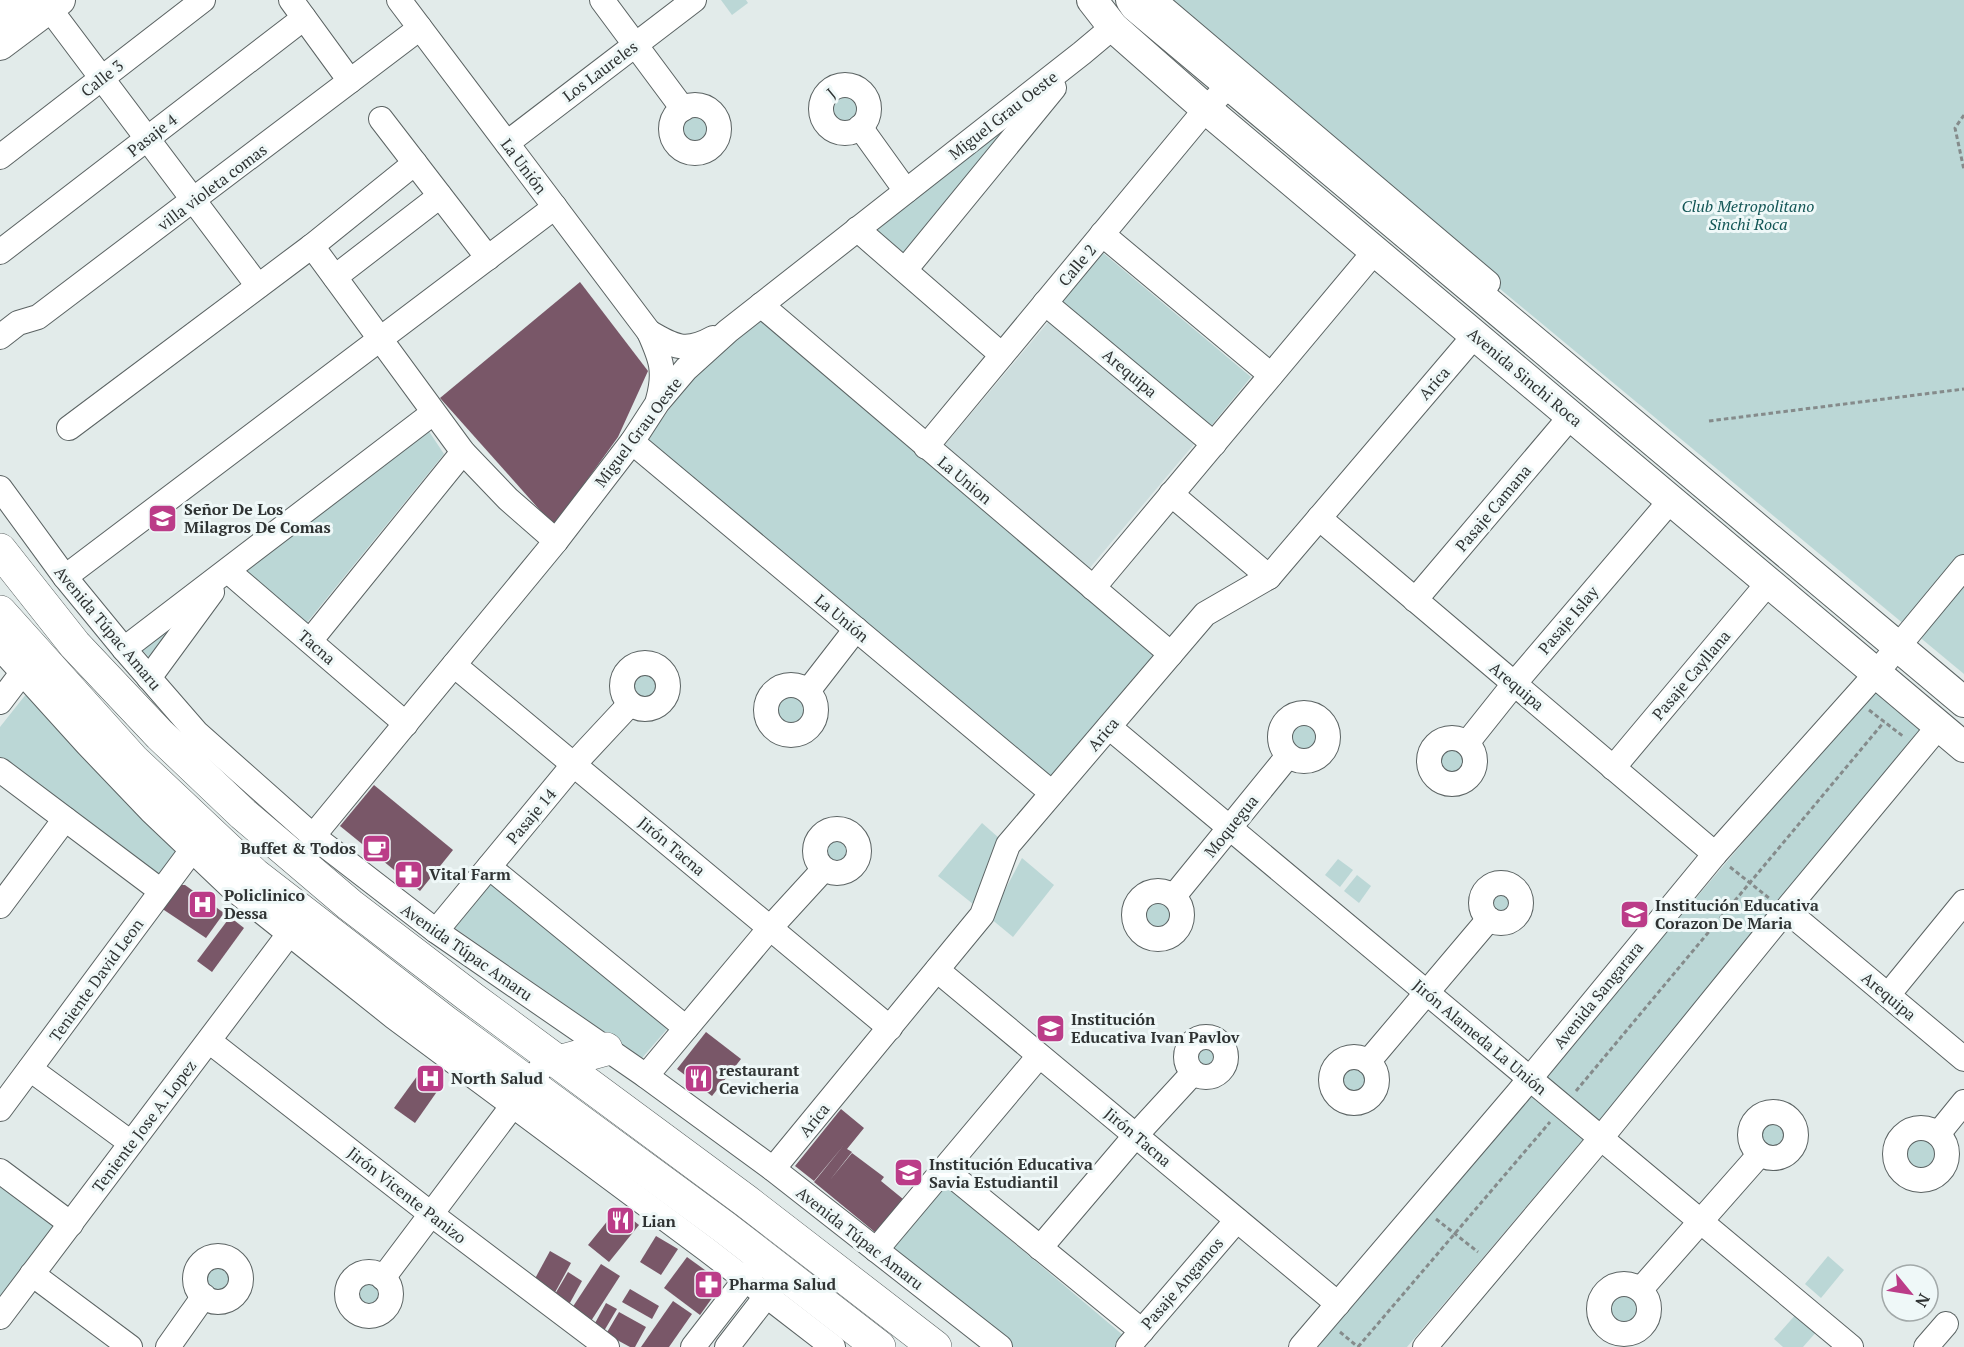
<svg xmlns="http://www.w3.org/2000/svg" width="1964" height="1347" viewBox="0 0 1964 1347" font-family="'PT Serif',serif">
<rect width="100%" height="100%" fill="#e2ebea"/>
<path fill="#cddede" d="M1050 320 1195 443 1088 570 943 447Z"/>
<g fill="#bbd7d6">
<path d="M721 0H746L748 3 732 15Z"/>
<path d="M1159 0H1964V674L1464 259Z"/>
<circle cx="845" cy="109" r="16"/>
<circle cx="696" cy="129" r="16"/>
<path d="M999 127 1005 131 904 256 877 232V221Z"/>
<path d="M1102 252 1251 377 1211 426 1062 301Z"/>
<path d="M760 320 1160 653 1048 781 645 442 692 378Z"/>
<path d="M428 430 444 454 305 625 242 571Z"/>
<path d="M185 613 155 656 149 657 141 649Z"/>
<circle cx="644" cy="686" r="19"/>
<path d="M1875 687 1928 733 1407 1347H1315Z"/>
<circle cx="791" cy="710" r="20"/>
<path d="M27 693 179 851 159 875 0 758V727Z"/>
<circle cx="1304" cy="738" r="18"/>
<circle cx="1452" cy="761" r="18"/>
<path d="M982 823 999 838 973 904 938 876Z"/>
<circle cx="839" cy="852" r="17"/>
<path d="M1022 858 1054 885 1013 937 990 918Z"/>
<path d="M1338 859 1353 870 1340 887 1325 875Z"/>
<path d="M1357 875 1371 886 1359 903 1344 891Z"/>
<path d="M492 883 668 1028 642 1058 455 928Z"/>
<circle cx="1501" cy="903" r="17"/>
<circle cx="1159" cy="915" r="17"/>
<circle cx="1207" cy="1057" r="15"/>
<circle cx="1354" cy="1081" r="16"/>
<circle cx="1773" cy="1134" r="17"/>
<circle cx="1920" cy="1155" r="22"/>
<path d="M0 1181 58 1223 0 1300Z"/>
<path d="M943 1183 1124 1336 1115 1347H1006L883 1252Z"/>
<path d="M1828 1256 1844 1270 1821 1298 1805 1284Z"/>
<circle cx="220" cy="1279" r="17"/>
<circle cx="369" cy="1296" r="16"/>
<circle cx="1625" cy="1309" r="19"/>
<path d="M1798 1312 1818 1330 1803 1347H1783L1774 1339Z"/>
</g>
<g fill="#795768">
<path d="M580 282 648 371 618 437 554 526 440 398Z"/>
<path d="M374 785 453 850 420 891 340 826Z"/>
<path d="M177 885H185L224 913 206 938 161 908Z"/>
<path d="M230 917 244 928 212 972 197 961Z"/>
<path d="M706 1032 741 1059 712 1096 677 1069Z"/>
<path d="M423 1068 443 1083 415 1123 394 1108Z"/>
<path d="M841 1109 864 1128 847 1149 852 1152 830 1180 852 1153 884 1177 881 1181 903 1199 876 1233 814 1182 844 1145 814 1181 795 1166Z"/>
<path d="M618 1208 639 1225 609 1262 588 1245Z"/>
<path d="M656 1236 678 1249 661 1275 640 1262Z"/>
<path d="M550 1251 571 1263 552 1298 531 1286Z"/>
<path d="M687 1257 716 1278 715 1294 700 1315 664 1288Z"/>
<path d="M601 1264 620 1276 591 1321 572 1308Z"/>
<path d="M568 1272 582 1281 566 1310 551 1301Z"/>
<path d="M630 1289 659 1306 652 1319 622 1302Z"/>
<path d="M673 1301 692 1314 669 1347H641Z"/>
<path d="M606 1303 617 1309 604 1331 594 1325Z"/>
<path d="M619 1312 646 1327 635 1347H630L606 1334Z"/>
</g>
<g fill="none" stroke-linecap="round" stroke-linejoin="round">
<defs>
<g id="minor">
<path d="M43 0 258 286"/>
<path d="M291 0 350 81"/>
<path d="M399 0 649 332C661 359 666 371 658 400"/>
<path d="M602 0 683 109"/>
<path d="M1154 0 1488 283"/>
<circle cx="845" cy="109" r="24"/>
<circle cx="695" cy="129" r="24"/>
<path d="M381 119 488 258"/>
<path d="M860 127 906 191"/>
<path d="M507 143 694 0"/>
<path d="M0 157 203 0"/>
<path d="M857 229 1002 355"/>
<path d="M1102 234 1271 375"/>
<path d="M312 246 463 452 508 499 556 541"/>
<path d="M0 252 304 18"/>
<path d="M905 270 1054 88"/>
<path d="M335 277 440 196"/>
<path d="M1045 303 1214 444"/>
<path d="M761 305 1171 654"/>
<path d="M649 332C674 347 686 353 713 338"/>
<path d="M0 337 18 323 38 317 420 28"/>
<path d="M69 428 312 246 415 163"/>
<path d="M632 442 1052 793"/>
<path d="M926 447 1206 109 1229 85"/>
<path d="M0 488 65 577 124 649 197 733 313 836 436 931 646 1076 773 1169 1000 1347"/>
<path d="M1171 494 1269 577"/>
<path d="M1319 518 1715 854"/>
<path d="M228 571 406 724"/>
<path d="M65 577 555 207"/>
<path d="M1093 588 1375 251"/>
<path d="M1415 600 1571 416"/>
<path d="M310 641 463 452"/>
<path d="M0 648 87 744 151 811 232 888 394 1017 706 1249 833 1347"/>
<path d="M124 649 433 413"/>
<circle cx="645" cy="686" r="23"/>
<path d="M454 665 890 1028"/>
<path d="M149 678 212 592"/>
<circle cx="791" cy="710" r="25"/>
<path d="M808 691 856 629"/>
<path d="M0 702 22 673"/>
<circle cx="1304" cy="737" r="24"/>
<path d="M1109 727 1851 1347"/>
<circle cx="1452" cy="761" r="23"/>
<path d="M1467 743 1514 684 1671 500"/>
<path d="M1613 768 1769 582"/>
<path d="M0 770 161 891"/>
<circle cx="837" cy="851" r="22"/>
<path d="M313 836 556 541 632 442 658 402 686 369 728 331 1082 53 1113 27"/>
<path d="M489 867 686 1028"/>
<circle cx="1501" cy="903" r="20"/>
<circle cx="1158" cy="915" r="24"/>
<path d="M1174 896 1288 756"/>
<path d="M0 906 65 819"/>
<path d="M1786 910 1964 1059"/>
<path d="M436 931 574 764 630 704"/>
<path d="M937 970 1338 1304"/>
<path d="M1888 995 1964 902"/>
<circle cx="1206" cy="1057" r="20"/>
<path d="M209 1041 431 1214 607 1347"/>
<circle cx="1354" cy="1080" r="23"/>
<path d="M1368 1062 1489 919"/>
<path d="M30 1069 131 1143"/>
<path d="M646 1076 770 928 824 869"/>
<path d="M0 1109 192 850"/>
<circle cx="1773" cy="1135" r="23"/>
<circle cx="1921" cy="1154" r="26"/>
<path d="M1938 1134 1964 1102"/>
<path d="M773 1169 982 915 1008 845 1205 614 1269 577 1475 335"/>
<path d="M944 1169 1142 1331"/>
<path d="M0 1171 71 1224"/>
<path d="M1040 1248 1136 1135 1193 1073"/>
<path d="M876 1250 1039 1056"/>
<circle cx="218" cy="1279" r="23"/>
<circle cx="369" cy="1294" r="22"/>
<path d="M32 1274 130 1347"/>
<path d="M383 1278 550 1056"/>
<circle cx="1624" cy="1309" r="25"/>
<path d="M1641 1289 1760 1154"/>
<path d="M0 1317 289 934"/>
<path d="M168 1347 204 1296"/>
<path d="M693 1347 755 1267"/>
<path d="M727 1347 775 1285"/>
<path d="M1128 1347 1237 1220"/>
<path d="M1301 1347 1518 1093 1715 854 1867 684 1964 567"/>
<path d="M1425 1347 1601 1138 1786 910 1939 726"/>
<path d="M1926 1347 1946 1324"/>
</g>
<g id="major">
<path d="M1092 0 1113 27 1206 109 1964 747"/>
<path d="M1131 0 1135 6 1964 702"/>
<path d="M0 15 20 0"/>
<path d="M0 45 60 0"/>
</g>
<g id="highway">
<path d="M0 550 75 645 160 735 243 814 350 905 473 999 746 1201 935 1347"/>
<path d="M0 612 133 760 255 875 445 1022 724 1227 879 1347"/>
<path d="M559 1062 606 1049"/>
</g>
</defs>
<use href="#minor" stroke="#5b6363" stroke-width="26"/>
<use href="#major" stroke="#5b6363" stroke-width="32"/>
<use href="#highway" stroke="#5b6363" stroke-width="34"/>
<g stroke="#858b8b" stroke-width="3" stroke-dasharray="4.5 3" stroke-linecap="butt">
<path d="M1964 115 1955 128 1964 170"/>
<path d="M1709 421 1964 389"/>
<path d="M1869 710 1904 737"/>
<path d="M1730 867 1769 898"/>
<path d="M1576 1091 1884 722"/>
<path d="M1436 1219 1478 1252"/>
<path d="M1340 1332 1358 1347"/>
<path d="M1358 1347 1550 1122"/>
</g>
<use href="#minor" stroke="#fff" stroke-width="24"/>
<use href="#major" stroke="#fff" stroke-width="30"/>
<use href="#highway" stroke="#fff" stroke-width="33"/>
</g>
<defs>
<symbol id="school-square" viewBox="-11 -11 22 22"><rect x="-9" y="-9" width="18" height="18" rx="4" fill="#bb3c88" stroke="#eff8f8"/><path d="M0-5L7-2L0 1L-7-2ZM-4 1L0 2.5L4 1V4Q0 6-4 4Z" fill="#fff"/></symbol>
<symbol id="cafe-square" viewBox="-11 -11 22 22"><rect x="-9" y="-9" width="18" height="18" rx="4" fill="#bb3c88" stroke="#eff8f8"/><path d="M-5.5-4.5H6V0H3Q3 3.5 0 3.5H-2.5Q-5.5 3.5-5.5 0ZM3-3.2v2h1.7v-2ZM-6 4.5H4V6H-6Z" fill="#fff"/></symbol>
<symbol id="pharmacy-square" viewBox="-11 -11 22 22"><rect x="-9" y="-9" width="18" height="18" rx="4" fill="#bb3c88" stroke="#eff8f8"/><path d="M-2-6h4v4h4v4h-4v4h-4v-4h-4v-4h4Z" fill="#fff"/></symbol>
<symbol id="hospital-square" viewBox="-11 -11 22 22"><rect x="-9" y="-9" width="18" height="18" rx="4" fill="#bb3c88" stroke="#eff8f8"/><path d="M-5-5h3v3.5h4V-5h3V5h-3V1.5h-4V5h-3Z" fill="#fff"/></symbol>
<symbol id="restaurant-square" viewBox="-11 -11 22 22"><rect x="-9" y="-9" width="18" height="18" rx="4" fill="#bb3c88" stroke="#eff8f8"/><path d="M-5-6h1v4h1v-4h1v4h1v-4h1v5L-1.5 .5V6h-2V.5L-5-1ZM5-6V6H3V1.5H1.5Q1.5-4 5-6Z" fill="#fff"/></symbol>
</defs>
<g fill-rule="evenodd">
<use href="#school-square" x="146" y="502" width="33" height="33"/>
<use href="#cafe-square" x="360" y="832" width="33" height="33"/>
<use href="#pharmacy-square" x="392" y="858" width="33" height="33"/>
<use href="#hospital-square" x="186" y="888" width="33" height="33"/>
<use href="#school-square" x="1618" y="898" width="33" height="33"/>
<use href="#school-square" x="1034" y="1012" width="33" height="33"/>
<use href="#hospital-square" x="414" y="1062" width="33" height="33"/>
<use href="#restaurant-square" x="682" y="1062" width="33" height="33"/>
<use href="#school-square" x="892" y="1156" width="33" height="33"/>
<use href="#restaurant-square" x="604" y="1204" width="33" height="33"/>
<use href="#pharmacy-square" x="692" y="1268" width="33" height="33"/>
</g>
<g text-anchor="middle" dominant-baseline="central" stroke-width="6" stroke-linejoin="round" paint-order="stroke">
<g font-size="16" fill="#2f3333" stroke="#eff8f8">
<text transform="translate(600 71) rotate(-37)">Los Laureles</text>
<text transform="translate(102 78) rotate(-38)">Calle 3</text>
<text transform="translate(831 93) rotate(-40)">J</text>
<text transform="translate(1003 115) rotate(-38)">Miguel Grau Oeste</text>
<text transform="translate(152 135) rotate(-38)">Pasaje 4</text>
<text transform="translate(524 166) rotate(53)">La Unión</text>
<text transform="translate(212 187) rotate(-37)">villa violeta comas</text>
<text transform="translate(1077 265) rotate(-50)">Calle 2</text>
<text transform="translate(1130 373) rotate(40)">Arequipa</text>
<text transform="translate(1525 377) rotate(40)">Avenida Sinchi Roca</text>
<text transform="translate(1434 383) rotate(-49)">Arica</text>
<text transform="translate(638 432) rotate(-53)">Miguel Grau Oeste</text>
<text transform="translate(965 480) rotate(40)">La Union</text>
<text transform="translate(1493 508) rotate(-50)">Pasaje Camana</text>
<text transform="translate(842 618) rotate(40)">La Unión</text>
<text transform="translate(1568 620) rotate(-50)">Pasaje Islay</text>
<text transform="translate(108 628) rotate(50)">Avenida Túpac Amaru</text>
<text transform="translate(317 647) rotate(41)">Tacna</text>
<text transform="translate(1691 675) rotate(-50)">Pasaje Cayllana</text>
<text transform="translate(1517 686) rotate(40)">Arequipa</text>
<text transform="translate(1103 734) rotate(-50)">Arica</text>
<text transform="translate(531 816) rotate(-50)">Pasaje 14</text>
<text transform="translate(1231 826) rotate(-51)">Moquegua</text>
<text transform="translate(672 846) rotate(40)">Jirón Tacna</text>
<text transform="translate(467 952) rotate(35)">Avenida Túpac Amaru</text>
<text transform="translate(96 980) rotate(-54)">Teniente David Leon</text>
<text transform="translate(1598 995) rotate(-51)">Avenida Sangarara</text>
<text transform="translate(1889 996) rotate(40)">Arequipa</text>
<text transform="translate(1480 1037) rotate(40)">Jirón Alameda La Unión</text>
<text transform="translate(814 1120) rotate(-51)">Arica</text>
<text transform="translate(144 1126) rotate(-53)">Teniente Jose A. Lopez</text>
<text transform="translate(1138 1137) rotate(40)">Jirón Tacna</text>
<text transform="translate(407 1195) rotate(38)">Jirón Vicente Panizo</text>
<text transform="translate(860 1238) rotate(38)">Avenida Túpac Amaru</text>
<text transform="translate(1182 1283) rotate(-49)">Pasaje Angamos</text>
</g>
<g font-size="16" font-style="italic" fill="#125555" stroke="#eff8f8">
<text x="1748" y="206">Club Metropolitano<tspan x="1748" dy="18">Sinchi Roca</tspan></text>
</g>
<g font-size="16" font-weight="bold" fill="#2f3333" stroke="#eff8f8" text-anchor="start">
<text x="184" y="509">Señor De Los<tspan x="184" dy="18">Milagros De Comas</tspan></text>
<text x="356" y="848" text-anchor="end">Buffet &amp; Todos</text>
<text x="429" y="874">Vital Farm</text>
<text x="224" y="895">Policlinico<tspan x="224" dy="18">Dessa</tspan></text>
<text x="1655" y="905">Institución Educativa<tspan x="1655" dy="18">Corazon De Maria</tspan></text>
<text x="1071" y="1019">Institución<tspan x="1071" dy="18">Educativa Ivan Pavlov</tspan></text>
<text x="719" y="1070">restaurant<tspan x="719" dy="18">Cevicheria</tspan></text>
<text x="451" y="1078">North Salud</text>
<text x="929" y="1164">Institución Educativa<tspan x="929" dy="18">Savia Estudiantil</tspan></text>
<text x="642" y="1221">Lian</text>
<text x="729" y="1284">Pharma Salud</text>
</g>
</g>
<g transform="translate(1910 1293) rotate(120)"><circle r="28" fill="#eff8f8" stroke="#a2a9a9" stroke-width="1.5"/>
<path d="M0-4.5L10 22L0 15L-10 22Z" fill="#bb3c88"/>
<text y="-9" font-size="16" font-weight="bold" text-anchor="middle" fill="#2f3333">N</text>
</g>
</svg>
